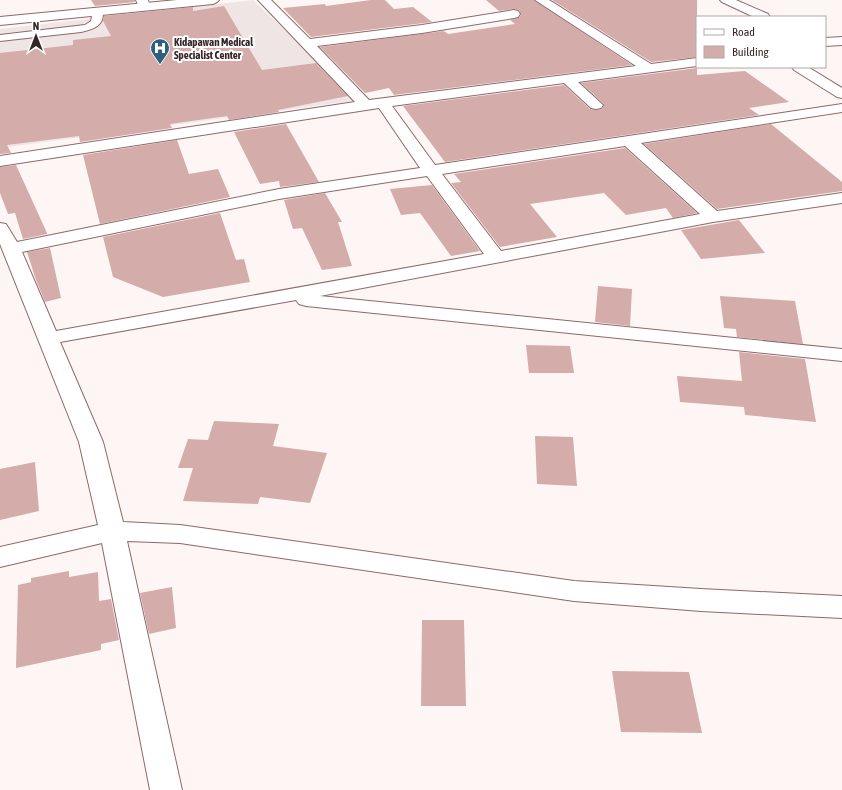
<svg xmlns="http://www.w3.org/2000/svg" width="842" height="790" viewBox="0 0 842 790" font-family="'Asap Condensed',sans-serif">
<rect width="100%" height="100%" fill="#fef5f5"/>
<path fill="#f0e5e5" d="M253 0 359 100 0 148V29Z"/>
<g fill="#d4acaa">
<path d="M91 0H135V2L95 6Z"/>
<path d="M371 0H385L394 9 413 7 432 22 311 37 283 8 325 4 326 6Z"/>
<path d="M486 0H534L632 65 394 95 389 88 365 93 320 47 444 31 448 34 515 24 510 20 518 18 521 15 519 10 514 9 499 11Z"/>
<path d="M552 0H697V57L651 62Z"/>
<path d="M224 6 262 70 316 63 348 96 278 110 279 112 229 120 227 116 170 124 172 128 80 142 79 136 7 145 11 153 0 154V53L73 45V40L111 36 103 21 104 16 193 7V11Z"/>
<path d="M697 68V75L745 71 789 102 749 108 759 115 445 162 403 106 564 85 590 109 596 110 602 109 604 104 581 83Z"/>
<path d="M286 124 319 182 280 187 279 181 260 184 234 132Z"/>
<path d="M771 124 842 182V191L717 209 644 144Z"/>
<path d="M177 140 189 174 218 169 230 197 100 224 83 155Z"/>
<path d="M625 148 697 213 673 218 666 208 626 215 604 193 530 204 557 237 500 247 451 183 461 182 454 174Z"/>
<path d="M16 165 47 233V234L23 239 15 213 8 214 0 193V167Z"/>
<path d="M432 185 480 251 451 256 420 213 401 215 390 189Z"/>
<path d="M325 193 342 222H338L352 266 322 270 302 228 293 229 284 200Z"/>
<path d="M220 213 236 260 244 259 250 282 163 297 113 277 103 237Z"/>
<path d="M739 220 765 253 701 259 681 230Z"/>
<path d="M50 248 61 298 45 302 36 280 27 252Z"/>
<path d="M598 286 632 289 630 326 595 322Z"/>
<path d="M720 296 795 301 803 344 737 337 736 329 724 328Z"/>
<path d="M526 345 570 346 574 373H529Z"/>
<path d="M739 352 805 359 816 422 745 415 744 407 680 402 677 376 742 381Z"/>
<path d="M214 421 279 424 273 446 327 453 310 503 260 497 258 504 183 501 193 468H178L188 439 208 440Z"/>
<path d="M535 436 573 437 577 486 537 484Z"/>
<path d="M35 462 39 511 0 520V469Z"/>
<path d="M69 571V577L98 572 99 601 111 599 119 640 101 644V650L16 668 18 585 31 582V578Z"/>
<path d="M172 587 176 628 149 634 140 593Z"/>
<path d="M422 620H464L466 706H421Z"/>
<path d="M612 671 689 672 702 733 621 732Z"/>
</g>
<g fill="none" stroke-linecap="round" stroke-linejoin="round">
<defs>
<path id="service" d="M98 8 103 11C104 26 94 29 81 32L0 41V35L85 25 91 21 93 11Z"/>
<g id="minor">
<path d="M136 0H148L150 7 148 10H140Z"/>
<path d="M258 0H271L310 39 422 25 514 10 518 11 520 14 518 17 514 18 422 33 317 46 369 100 636 66 535 0H549L651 64 697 58V66L578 82 603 105 601 108 596 109 591 108 564 83 392 106 435 165 842 104V112L641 143 717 211 842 193V203L713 222 320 296 842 349V361L306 306 299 304 296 300 60 342 103 442 123 522 180 525 574 581 701 589 842 596V618L701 611 574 601 180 543 127 541 182 790H150L102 543 0 567V547L98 525 79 442 0 244V223L6 224 17 242 279 189 420 168 379 108 0 166V156L355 102ZM625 146 700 214 501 251 442 174ZM427 176 484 254 56 331 22 252 279 199Z"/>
<path d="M720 0H736L768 14 770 17H754L722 2Z"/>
<path d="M842 37V45L825 46V38Z"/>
<path d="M792 67H808L842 88V98L837 97 794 70Z"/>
</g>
<path id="secondary" d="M177 0H219L217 2 213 4 0 25V17Z"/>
</defs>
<use href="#service" stroke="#8d6967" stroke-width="2"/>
<use href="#minor" stroke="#8d6967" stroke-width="2"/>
<use href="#secondary" stroke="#8d6967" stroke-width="2"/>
<use href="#service" fill="#fff" fill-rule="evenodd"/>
<use href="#minor" fill="#fff" fill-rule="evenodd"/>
<use href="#secondary" fill="#fff" fill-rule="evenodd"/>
</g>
<defs>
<symbol id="hospital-pin" viewBox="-11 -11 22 30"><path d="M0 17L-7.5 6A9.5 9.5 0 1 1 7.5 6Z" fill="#2e5f7d" stroke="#fff"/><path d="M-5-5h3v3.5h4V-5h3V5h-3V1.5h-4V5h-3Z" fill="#fff"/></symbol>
</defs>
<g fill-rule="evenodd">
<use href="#hospital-pin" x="149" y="37" width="22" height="30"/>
</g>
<g text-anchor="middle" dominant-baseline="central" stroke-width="4" stroke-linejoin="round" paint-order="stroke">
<g font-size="11" font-weight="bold" fill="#362626" stroke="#fff" text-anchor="start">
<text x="174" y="42">Kidapawan Medical<tspan x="174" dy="13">Specialist Center</tspan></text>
</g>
</g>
<rect x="696" y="16" width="130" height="52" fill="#ffffff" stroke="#afa8a8"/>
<rect x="704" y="29" width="20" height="6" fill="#ffffff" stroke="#afa8a8"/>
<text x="732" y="36" font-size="12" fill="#362626">Road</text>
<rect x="704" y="46" width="20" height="12" fill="#d4acaa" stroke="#afa8a8"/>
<text x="732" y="56" font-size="12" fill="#362626">Building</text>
<g transform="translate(36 36)" stroke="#ffffff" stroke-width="3" paint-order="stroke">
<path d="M0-3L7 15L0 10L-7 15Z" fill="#362626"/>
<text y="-6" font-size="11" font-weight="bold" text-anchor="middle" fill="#362626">N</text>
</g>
</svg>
